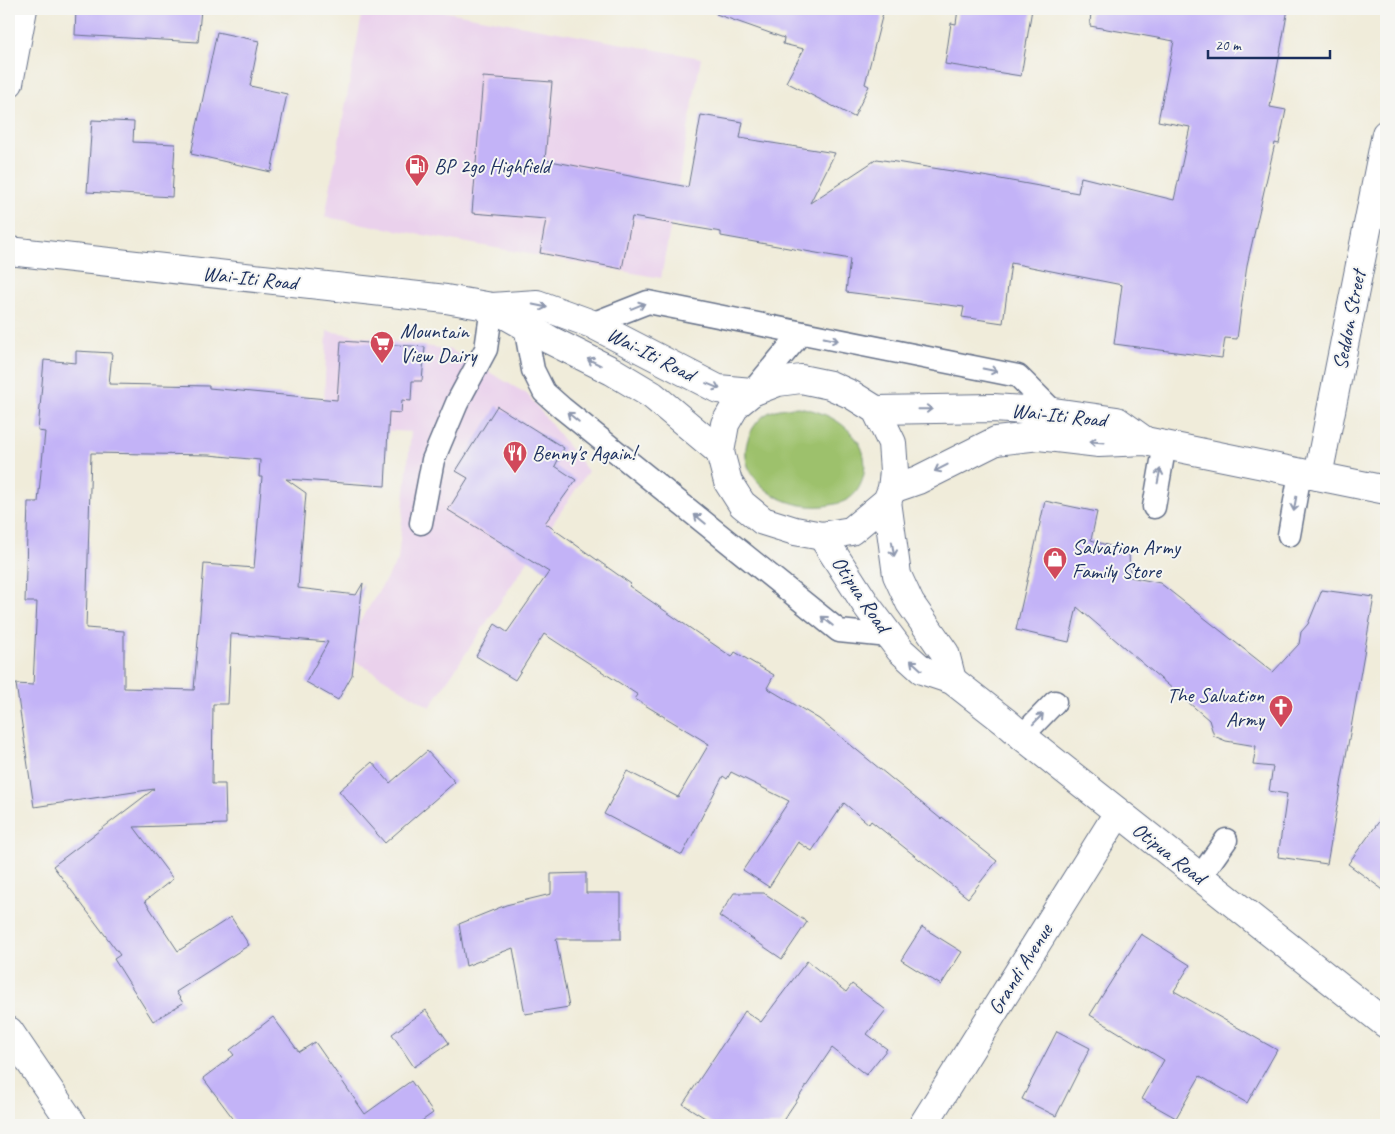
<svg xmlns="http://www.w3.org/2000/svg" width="1395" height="1134" viewBox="0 0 1395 1134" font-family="Caveat,sans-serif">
<rect width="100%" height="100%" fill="#f6f6f2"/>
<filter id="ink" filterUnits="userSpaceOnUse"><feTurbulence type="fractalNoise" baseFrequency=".02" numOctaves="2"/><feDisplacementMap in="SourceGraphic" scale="10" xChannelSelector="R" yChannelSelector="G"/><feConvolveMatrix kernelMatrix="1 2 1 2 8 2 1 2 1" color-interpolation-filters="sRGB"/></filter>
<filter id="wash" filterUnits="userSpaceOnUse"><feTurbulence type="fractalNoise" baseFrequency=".0096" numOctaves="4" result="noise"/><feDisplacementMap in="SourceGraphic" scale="20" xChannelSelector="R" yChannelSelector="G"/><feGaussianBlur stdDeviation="1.12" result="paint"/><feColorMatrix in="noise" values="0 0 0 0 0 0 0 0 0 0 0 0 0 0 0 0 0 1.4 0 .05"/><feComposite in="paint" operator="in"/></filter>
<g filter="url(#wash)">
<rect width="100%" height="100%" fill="#f0ecda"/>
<g fill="#ead1ec">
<path d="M363 9H431L701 58 661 278 325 217Z"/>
<path d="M327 331 451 350 527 394 588 471 430 707 341 652 398 560 411 432 323 426Z"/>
</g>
<path fill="#9dc16c" stroke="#5c7865" d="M798 407C822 411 845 421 859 443 869 459 866 486 850 498 843 503 832 505 824 506 795 509 760 495 748 466 741 447 751 423 768 413 778 408 788 408 798 407Z"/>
<g id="blocks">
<g fill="#c3b3f7" fill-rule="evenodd">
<path d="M76 9H201L198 42 75 35Z"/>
<path d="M716 9H884L865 84 869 86 854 117 786 82 804 49 783 44 784 38 716 14Z"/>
<path d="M958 9H1032L1021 76 945 64 951 23 956 24Z"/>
<path d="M1091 9H1288L1270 107 1286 110 1279 144 1275 143 1247 265 1237 339 1225 338 1222 358 1114 344 1122 285 1011 263 1003 323 962 317 964 307 846 292 850 259 721 236V232L632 217 622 269 540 253 546 219 472 213 483 77 552 82 545 160 688 187 701 115 743 122 740 138 835 153 810 203 877 159 989 177 1078 193 1081 177 1174 200 1190 127 1158 121 1174 41 1090 26Z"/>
<path d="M217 32 259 41 250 86 287 94 271 172 191 154Z"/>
<path d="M92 120 134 122 133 142 175 144 172 197 87 192Z"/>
<path d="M341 341 425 347 422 381H412L411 401 402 400 401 413 389 412 385 486 286 479 306 493 298 588 356 595 363 583 352 675 338 700 306 682 328 642 231 634 228 704H213L212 784H225L226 824 134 827 173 879 145 901 178 951 231 917 249 945 176 992 183 1003 153 1021 114 959 120 955 53 866 154 789 34 807 16 684 33 685 37 602H25L28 502H38L45 432 38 431 44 360 76 363V351L112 353 109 384 209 386V388L337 400ZM91 453 209 455 260 460 259 477H262L254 568 204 564 194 690 124 688V631L86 628Z"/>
<path d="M497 406 564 448 555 466 576 480 545 523 631 584 629 586 732 657 735 652 774 675 767 688 819 719 941 819 942 817 997 861 968 898 871 821 869 824 844 803 812 851 798 842 769 887 743 870 789 801 731 772 727 779 723 776 682 855 604 814 627 771 678 797 709 744 635 699 638 695 544 634 515 680 476 656 495 624 507 632 549 572 448 510 468 478 456 471Z"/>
<path d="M1045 501 1097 512 1091 540 1129 552 1130 577 1160 583 1273 672 1299 644 1301 632 1308 624 1322 590 1374 597 1327 864 1278 857 1287 794 1269 791 1273 767 1253 765 1256 746 1226 741 1214 736 1209 720 1077 607 1069 642 1016 630Z"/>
<path d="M427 751 455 782 385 843 339 791 372 762 390 783Z"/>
<path d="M1386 812V892L1348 864Z"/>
<path d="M586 873V893H621V939H556L569 1007 525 1014 513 948 466 966 459 924 506 905 551 894V874Z"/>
<path d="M734 893H764L807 922 782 959 719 916Z"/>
<path d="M922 927 962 952 941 985 901 960Z"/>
<path d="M1141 934 1190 965 1174 991 1277 1050 1247 1103 1200 1076 1176 1118 1142 1099 1164 1060 1090 1015Z"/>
<path d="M807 961 846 992 852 984 886 1010 867 1034 887 1049 866 1075 832 1048 780 1125H716L683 1104 745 1011 761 1022Z"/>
<path d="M426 1010 449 1043 414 1067 392 1034Z"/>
<path d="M273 1017 299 1052 315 1042 365 1114 411 1081 433 1113 416 1125H238L203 1078 234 1055 230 1050Z"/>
<path d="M1057 1031 1090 1048 1056 1116 1022 1099Z"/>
</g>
</g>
</g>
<g filter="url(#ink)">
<use href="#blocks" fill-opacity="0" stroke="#667189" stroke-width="1"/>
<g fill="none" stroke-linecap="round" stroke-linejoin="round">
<defs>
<g id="lane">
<path d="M592 324 648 302 1018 376 1054 412"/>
<path d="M525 326 533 370 544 392 562 408 839 631 889 636"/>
<path d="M752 392 801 333"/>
<path d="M1154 507 1165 444"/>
<path d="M421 523 433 460 457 403 486 349 492 307"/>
<path d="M1289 535 1300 473"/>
<path d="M1022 736 1055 702"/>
<path d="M1200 877 1226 840"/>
</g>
<g id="street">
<path d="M9 83 23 9"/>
<path d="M1318 476 1386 134"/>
<path d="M9 1031 73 1125"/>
<path d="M923 1125 1118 813"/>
</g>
<g id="secondary">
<path d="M9 251 446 299 492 307 537 304 592 324 718 389 752 392"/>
<path d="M492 307 550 340 612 371 652 395 720 452"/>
<path d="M801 379 830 385 852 395 876 410 892 443 894 471 892 489 887 501 851 531 822 536 795 531 763 521 742 504 728 482 720 452 725 424 736 405 752 392 778 382Z"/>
<path d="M876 410 993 408 1054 412 1117 421 1145 441"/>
<path d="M892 489 918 480 996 441 1039 436 1099 443 1145 441 1386 490"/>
<path d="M887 501 897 575 910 603 945 653 952 680"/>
<path d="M822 536 867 606 900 650 922 670 952 680 1007 723 1022 736 1386 1024"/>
</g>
</defs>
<use href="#lane" stroke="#667189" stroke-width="25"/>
<use href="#street" stroke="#667189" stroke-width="30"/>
<use href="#secondary" stroke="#667189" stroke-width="30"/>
<use href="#lane" stroke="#fff" stroke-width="22"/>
<use href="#street" stroke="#fff" stroke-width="28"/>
<use href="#secondary" stroke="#fff" stroke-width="28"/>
</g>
<defs><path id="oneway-shaft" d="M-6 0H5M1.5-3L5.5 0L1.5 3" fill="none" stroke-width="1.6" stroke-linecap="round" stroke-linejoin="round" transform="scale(1.25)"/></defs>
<g stroke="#8d97ae">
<use href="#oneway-shaft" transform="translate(540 306) rotate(12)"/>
<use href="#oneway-shaft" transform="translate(638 306) rotate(-22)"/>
<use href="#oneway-shaft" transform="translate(831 339) rotate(11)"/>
<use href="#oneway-shaft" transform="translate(594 362) rotate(-154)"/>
<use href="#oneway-shaft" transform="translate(990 370) rotate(11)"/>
<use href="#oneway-shaft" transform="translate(713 386) rotate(22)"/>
<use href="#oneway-shaft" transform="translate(925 409) rotate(-1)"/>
<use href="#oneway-shaft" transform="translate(573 417) rotate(-141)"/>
<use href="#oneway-shaft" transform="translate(1097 442) rotate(-176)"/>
<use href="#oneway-shaft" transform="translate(941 468) rotate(153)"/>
<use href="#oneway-shaft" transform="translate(1159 476) rotate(-79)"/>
<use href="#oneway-shaft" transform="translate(1295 504) rotate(100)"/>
<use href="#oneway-shaft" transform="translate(700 519) rotate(-141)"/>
<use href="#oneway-shaft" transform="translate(893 549) rotate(81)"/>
<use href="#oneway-shaft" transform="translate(827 621) rotate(-141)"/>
<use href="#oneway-shaft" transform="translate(916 665) rotate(-138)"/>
<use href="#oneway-shaft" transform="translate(1038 719) rotate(-46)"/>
</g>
</g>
<defs>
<symbol id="fuel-pin" viewBox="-11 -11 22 30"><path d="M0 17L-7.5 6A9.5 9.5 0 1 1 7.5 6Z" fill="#d1495b" stroke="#f6f6f2"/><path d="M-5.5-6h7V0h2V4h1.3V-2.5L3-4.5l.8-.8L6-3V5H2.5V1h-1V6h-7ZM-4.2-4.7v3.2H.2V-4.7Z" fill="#fff"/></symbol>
<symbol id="supermarket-pin" viewBox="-11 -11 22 30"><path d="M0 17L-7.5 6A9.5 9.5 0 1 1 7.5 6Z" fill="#d1495b" stroke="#f6f6f2"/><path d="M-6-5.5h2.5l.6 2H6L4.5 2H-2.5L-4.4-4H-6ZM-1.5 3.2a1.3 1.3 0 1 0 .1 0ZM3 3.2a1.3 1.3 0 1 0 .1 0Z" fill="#fff"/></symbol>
<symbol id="restaurant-pin" viewBox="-11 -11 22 30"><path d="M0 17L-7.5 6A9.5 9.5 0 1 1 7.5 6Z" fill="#d1495b" stroke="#f6f6f2"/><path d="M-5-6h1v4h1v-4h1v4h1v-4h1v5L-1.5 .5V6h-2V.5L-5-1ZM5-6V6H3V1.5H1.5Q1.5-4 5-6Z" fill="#fff"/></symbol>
<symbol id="shop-pin" viewBox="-11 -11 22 30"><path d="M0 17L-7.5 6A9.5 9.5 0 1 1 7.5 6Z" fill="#d1495b" stroke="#f6f6f2"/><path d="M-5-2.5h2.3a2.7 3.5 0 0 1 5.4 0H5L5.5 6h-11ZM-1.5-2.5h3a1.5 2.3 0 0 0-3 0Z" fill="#fff"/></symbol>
<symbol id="church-pin" viewBox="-11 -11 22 30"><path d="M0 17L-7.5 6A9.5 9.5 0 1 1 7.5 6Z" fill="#d1495b" stroke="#f6f6f2"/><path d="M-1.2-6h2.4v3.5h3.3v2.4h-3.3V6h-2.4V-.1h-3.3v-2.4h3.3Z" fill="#fff"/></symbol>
</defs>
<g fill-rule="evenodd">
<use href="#fuel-pin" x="403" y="152" width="28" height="38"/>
<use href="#supermarket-pin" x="368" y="329" width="28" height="38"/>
<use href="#restaurant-pin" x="501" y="439" width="28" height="38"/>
<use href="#shop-pin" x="1041" y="545" width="28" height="38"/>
<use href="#church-pin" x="1267" y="693" width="28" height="38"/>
</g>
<g text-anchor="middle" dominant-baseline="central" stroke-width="4" stroke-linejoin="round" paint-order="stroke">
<g font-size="21" fill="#1b2f5e" stroke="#f6f6f2" text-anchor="start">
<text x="434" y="166">BP 2go Highfield</text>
<text x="400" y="331">Mountain<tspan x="400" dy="24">View Dairy</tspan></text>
<text x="532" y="453">Benny's Again!</text>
<text x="1072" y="547">Salvation Army<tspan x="1072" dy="24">Family Store</tspan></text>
<text x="1264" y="695" text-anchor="end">The Salvation<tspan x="1264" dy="24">Army</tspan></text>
</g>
<g font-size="21" fill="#1b2f5e" stroke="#f6f6f2">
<text transform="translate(250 278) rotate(6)">Wai-Iti Road</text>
<text transform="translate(1349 320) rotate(-79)">Seddon Street</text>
<text transform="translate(651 354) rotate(27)">Wai-Iti Road</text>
<text transform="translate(1059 415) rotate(6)">Wai-Iti Road</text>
<text transform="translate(861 594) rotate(56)">Otipua Road</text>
<text transform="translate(1169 853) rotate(38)">Otipua Road</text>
<text transform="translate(1020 969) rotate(-58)">Grandi Avenue</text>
</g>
</g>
<rect width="1395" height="1134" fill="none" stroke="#f6f6f2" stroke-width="30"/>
<path d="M1208 50v8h122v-8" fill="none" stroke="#1b2f5e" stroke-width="2.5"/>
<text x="1215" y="50" font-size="15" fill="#1b2f5e" stroke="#f6f6f2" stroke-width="4" paint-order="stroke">20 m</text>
</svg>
